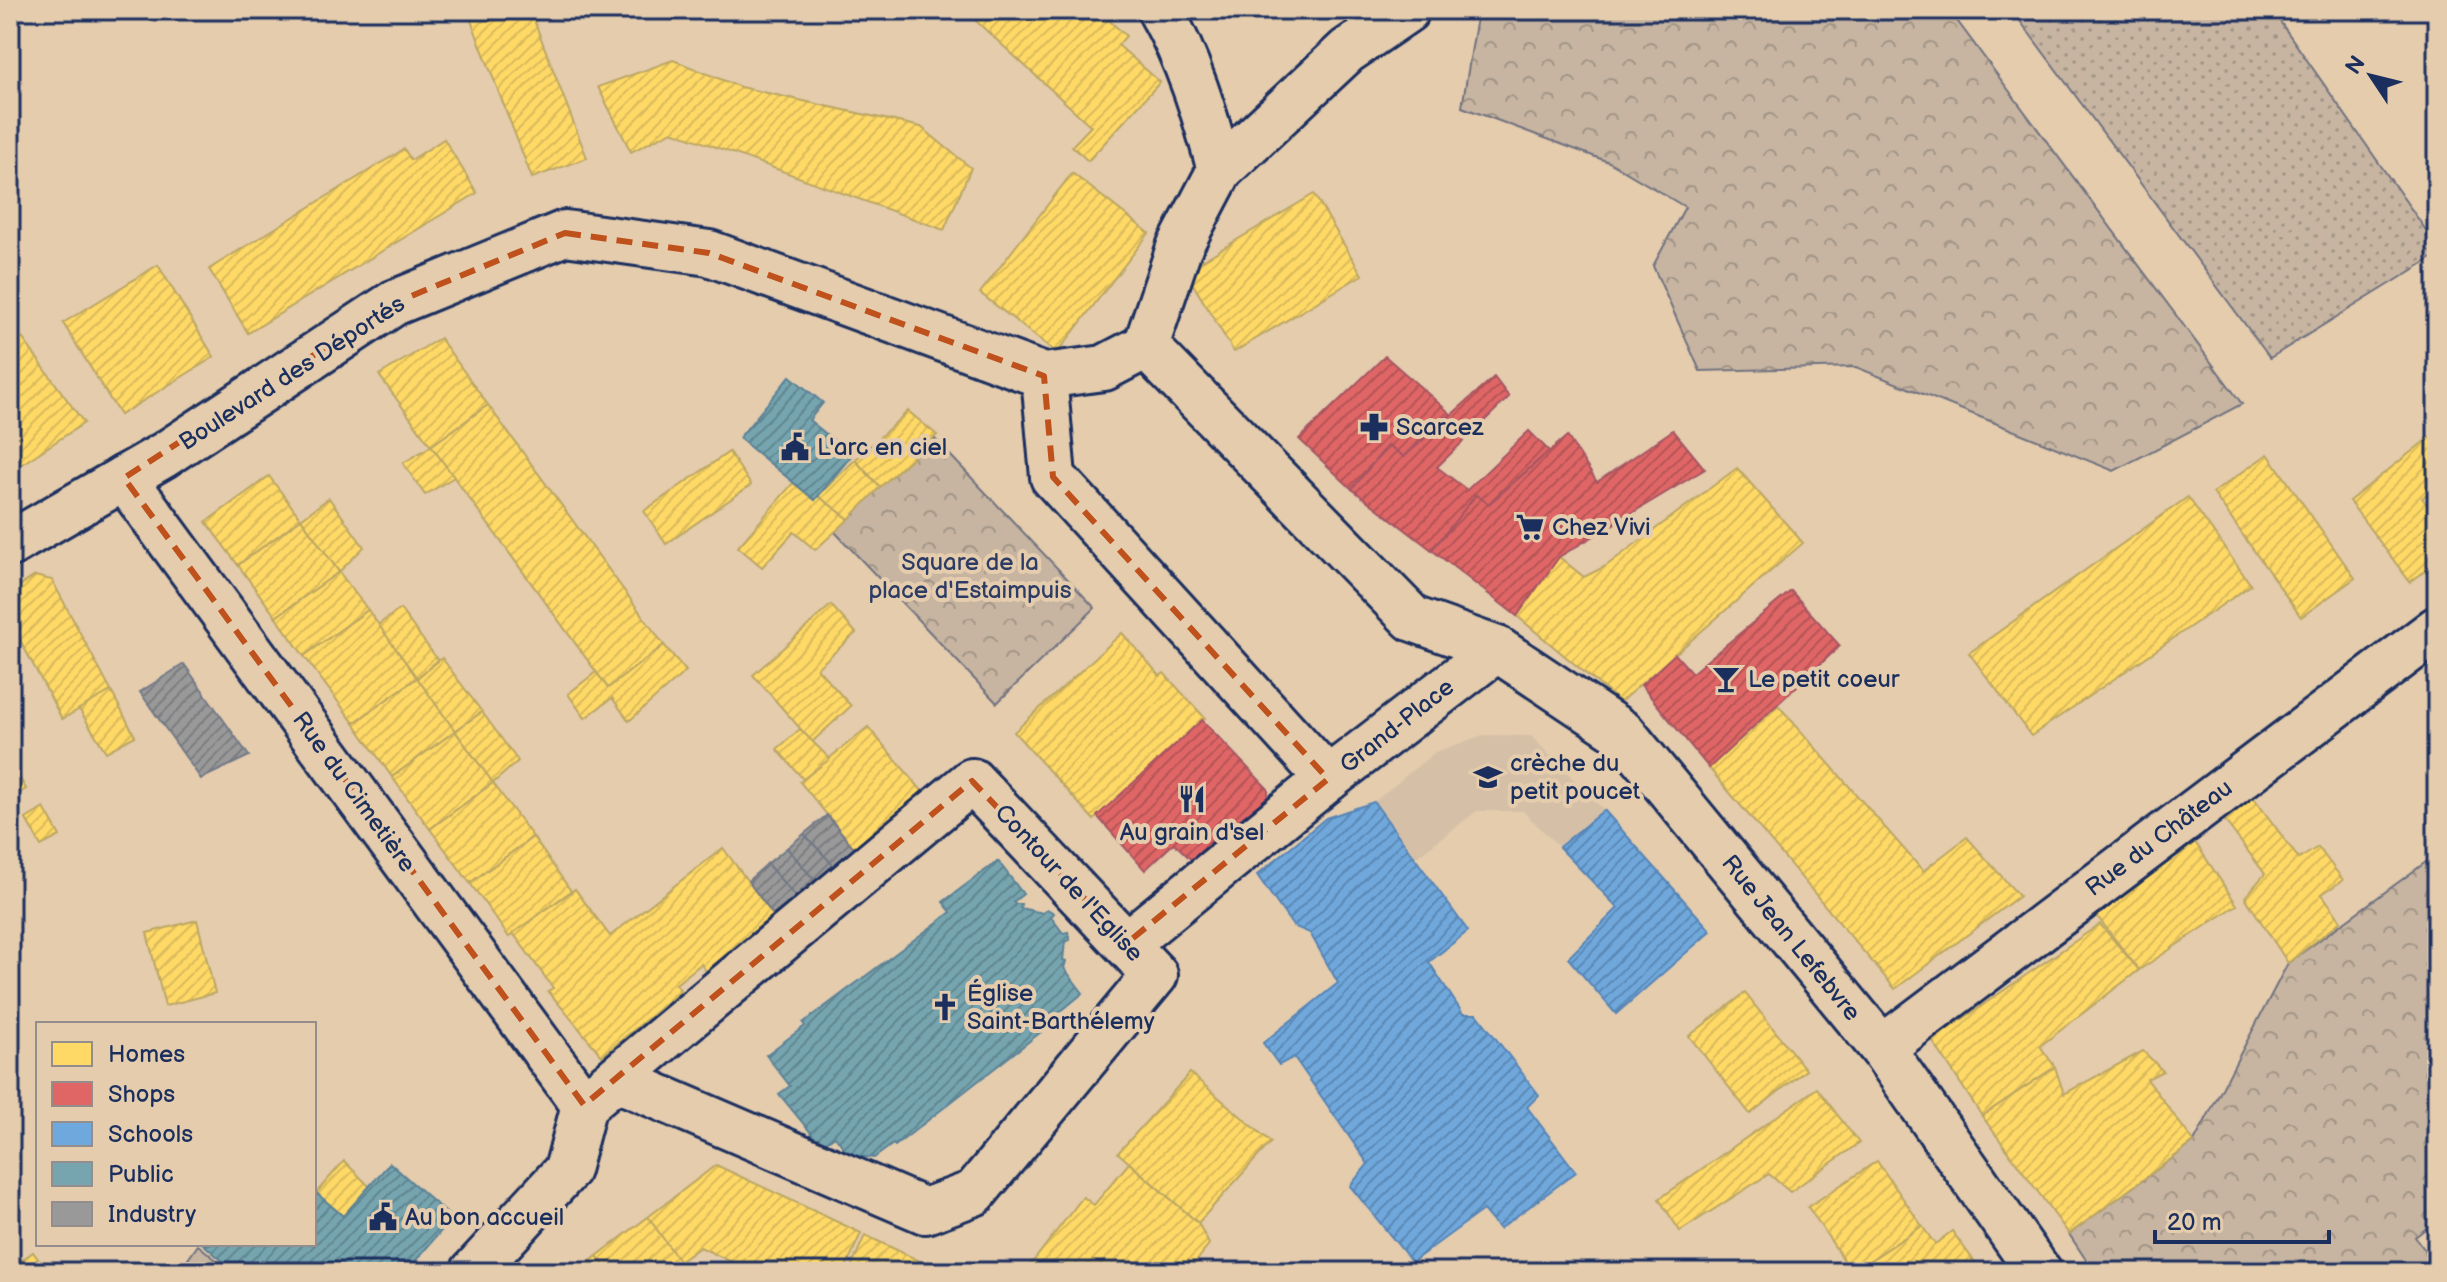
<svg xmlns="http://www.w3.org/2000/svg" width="2447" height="1282" viewBox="0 0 2447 1282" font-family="'Balsamiq Sans',sans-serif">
<defs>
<pattern id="grass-dots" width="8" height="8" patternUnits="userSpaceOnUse" patternTransform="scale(2)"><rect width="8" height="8" fill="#c7b5a1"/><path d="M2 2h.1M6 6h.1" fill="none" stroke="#a19486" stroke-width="1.8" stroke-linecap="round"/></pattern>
<pattern id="forest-crowns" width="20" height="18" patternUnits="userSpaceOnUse" patternTransform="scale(2)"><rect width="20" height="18" fill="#c7b5a1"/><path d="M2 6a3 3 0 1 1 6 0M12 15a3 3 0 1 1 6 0" fill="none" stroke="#a19486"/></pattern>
<pattern id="homes-hatch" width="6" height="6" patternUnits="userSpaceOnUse" patternTransform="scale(2)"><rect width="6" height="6" fill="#ffd966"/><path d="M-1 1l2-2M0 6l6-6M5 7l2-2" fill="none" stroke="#dabb5b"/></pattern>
<pattern id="shops-hatch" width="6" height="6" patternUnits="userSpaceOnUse" patternTransform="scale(2)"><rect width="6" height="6" fill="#e06666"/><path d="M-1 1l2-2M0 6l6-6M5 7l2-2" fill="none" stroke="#b55457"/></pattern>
<pattern id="schools-hatch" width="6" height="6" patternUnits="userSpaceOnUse" patternTransform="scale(2)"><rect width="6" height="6" fill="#6fa8dc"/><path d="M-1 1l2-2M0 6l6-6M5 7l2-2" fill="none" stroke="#5a89b6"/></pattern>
<pattern id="public-hatch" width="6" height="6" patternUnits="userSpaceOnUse" patternTransform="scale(2)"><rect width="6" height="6" fill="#76a5af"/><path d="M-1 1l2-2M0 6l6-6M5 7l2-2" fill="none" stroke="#608792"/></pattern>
<pattern id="industry-hatch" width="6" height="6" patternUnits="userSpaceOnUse" patternTransform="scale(2)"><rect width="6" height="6" fill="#999"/><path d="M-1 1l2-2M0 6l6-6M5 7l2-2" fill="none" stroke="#7c7d80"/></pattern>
</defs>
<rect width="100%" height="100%" fill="#e4ccad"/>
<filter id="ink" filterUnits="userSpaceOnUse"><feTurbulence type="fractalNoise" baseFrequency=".0125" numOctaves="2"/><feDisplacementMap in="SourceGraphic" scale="16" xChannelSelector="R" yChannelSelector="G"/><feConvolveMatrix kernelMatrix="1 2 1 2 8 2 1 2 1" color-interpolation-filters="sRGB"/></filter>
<g filter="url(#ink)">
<path fill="#d5c0a7" d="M1483 735 1531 736 1604 810 1559 847 1523 811H1477L1415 858 1374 802 1435 752Z"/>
<path fill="url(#grass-dots)" stroke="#717280" stroke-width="2" d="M2012 10H2272L2437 246V255L2270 358Z"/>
<g fill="url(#forest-crowns)" stroke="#717280" stroke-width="2">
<path d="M1490 10H1949L2242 404 2114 471 1856 367 1700 371 1653 266 1685 207 1609 162 1462 107 1477 17Z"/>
<path d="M932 436 1095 608 997 703 833 530Z"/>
<path d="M2437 854V1220L2415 1237 2437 1266V1272H2094L2069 1234 2194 1142 2288 963Z"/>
</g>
<path fill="#c7b5a1" stroke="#717280" stroke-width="2" d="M198 1245 231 1272H179Z"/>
<g fill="url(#homes-hatch)" stroke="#bba664" stroke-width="2">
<path d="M467 10H530L587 158 532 178Z"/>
<path d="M964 10H1098L1126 36 1118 45 1160 82 1088 161 1072 146 1091 126Z"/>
<path d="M673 60 740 87 921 127 971 168 944 230 672 131 631 152 598 87Z"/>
<path d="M444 139 477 193 248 333 209 269 404 149 411 160Z"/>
<path d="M1072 173 1149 233 1057 353 980 293Z"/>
<path d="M1314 194 1362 275 1234 352 1185 271Z"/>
<path d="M158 265 214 357 120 415 63 323Z"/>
<path d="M10 321 84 423 10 472Z"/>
<path d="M440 338 488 405 431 446 379 375Z"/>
<path d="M488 405 664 645 608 688 431 446Z"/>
<path d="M908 411 937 435 880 487 855 460Z"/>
<path d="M2435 433 2437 486 2422 498 2437 518V562L2410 582 2349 501Z"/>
<path d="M431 446 454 477 425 495 403 463Z"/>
<path d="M729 452 751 485 666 544 644 511Z"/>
<path d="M2268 454 2355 578 2301 617 2213 493Z"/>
<path d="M855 460 880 487 849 519 818 496Z"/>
<path d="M1737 468 1803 543 1620 702 1517 616 1559 557 1584 577 1606 566Z"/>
<path d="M269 476 301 519 238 565 206 522Z"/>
<path d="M793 483 815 500 818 496 849 519 815 550 794 532 762 567 738 547Z"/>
<path d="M2188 497 2251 585 2031 736 1969 653Z"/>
<path d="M329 498 364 547 339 572 301 519Z"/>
<path d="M301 519 339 572 276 617 238 565Z"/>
<path d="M339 572 368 610 304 656 276 617Z"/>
<path d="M35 576 52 580 111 691 62 719 10 621V592Z"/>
<path d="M831 605 856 633 817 668 851 706 812 742 753 675Z"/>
<path d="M400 609 438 660 417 678 378 625Z"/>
<path d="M368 610 417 678 354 723 304 656Z"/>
<path d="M1122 633 1160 676 1164 673 1205 718 1094 820 1014 732Z"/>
<path d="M664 645 686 671 629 721 612 698 585 718 568 694 596 672 608 688Z"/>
<path d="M442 658 482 712 455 731 417 678Z"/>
<path d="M417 678 455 731 392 777 354 723Z"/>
<path d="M111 691 135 736 106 752 79 709Z"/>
<path d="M1778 705 1923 871 1967 837 2019 896 1895 989 1709 768Z"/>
<path d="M482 712 518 761 493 783 455 731Z"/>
<path d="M868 727 923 792 855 849 800 782Z"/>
<path d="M800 729 830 759 803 779 777 749Z"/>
<path d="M455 731 493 783 430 829 392 777Z"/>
<path d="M10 761 26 789 10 799Z"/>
<path d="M493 783 533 837 470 883 430 829Z"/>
<path d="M2251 794 2299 859 2318 847 2343 880 2322 894 2341 921 2288 963 2245 897 2265 874 2220 814Z"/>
<path d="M44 808 60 836 41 846 26 819Z"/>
<path d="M2189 833 2237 905 2139 970 2090 907Z"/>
<path d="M533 837 571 891 509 937 470 883Z"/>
<path d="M723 848 773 915 706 971 701 964 676 984 681 991 602 1056 548 991 553 988 513 933 575 889 610 936Z"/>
<path d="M197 920 215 993 165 1006 147 933Z"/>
<path d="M2100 924 2139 970 2040 1046 2055 1067 1982 1116 1932 1040Z"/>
<path d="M1745 993 1806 1070 1750 1114 1689 1036Z"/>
<path d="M2143 1051 2163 1071 2147 1079 2194 1142 2069 1234 1982 1116 2055 1067 2064 1094Z"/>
<path d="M1190 1073 1271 1142 1198 1223 1118 1153Z"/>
<path d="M1817 1088 1859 1143 1790 1192 1769 1174 1680 1231 1659 1199Z"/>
<path d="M344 1161 370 1187 343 1216 316 1193Z"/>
<path d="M1877 1161 1922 1226 1852 1272 1808 1207Z"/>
<path d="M1129 1163 1198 1223 1209 1244 1189 1272H1025L1083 1197 1094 1205Z"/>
<path d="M716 1165 861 1233 844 1272H753L700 1247 679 1262 648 1217Z"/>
<path d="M648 1217 687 1272H609L597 1256Z"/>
<path d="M1922 1226 1935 1244 1952 1231 1982 1272H1853Z"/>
<path d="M865 1235 943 1272H849Z"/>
<path d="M33 1252 48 1272H10V1269Z"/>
<path d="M597 1256 609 1272H577Z"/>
</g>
<g fill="url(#shops-hatch)" stroke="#a55664" stroke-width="2">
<path d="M1385 356 1451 414 1404 457 1388 445 1352 489 1299 439Z"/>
<path d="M1494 377 1509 397 1437 467 1467 490 1529 431 1549 451 1489 504 1476 495 1432 550 1352 489 1388 445 1404 457Z"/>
<path d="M1673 430 1705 469 1559 557 1517 616 1432 550 1476 495 1489 504 1567 436 1597 482Z"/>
<path d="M1791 591 1840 646 1709 768 1641 685 1675 654 1692 673Z"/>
<path d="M1202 720 1268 789V809L1202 870 1174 843 1145 870 1097 816Z"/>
</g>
<g fill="url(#schools-hatch)" stroke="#5684b6" stroke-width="2">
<path d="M1374 802 1468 931 1429 962 1463 1014H1477L1539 1095 1527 1107 1576 1172 1499 1229 1483 1210 1412 1262 1350 1186 1368 1164 1294 1057 1279 1065 1263 1043 1338 983 1310 933 1293 926 1257 875 1326 818Z"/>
<path d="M1604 810 1711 931 1616 1014 1568 958 1618 908 1559 847Z"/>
</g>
<g fill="url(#public-hatch)" stroke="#5b8297" stroke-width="2">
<path d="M790 376 823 403 809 420 852 455 815 500 739 438Z"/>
<path d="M998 861 1023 894 1013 902 1015 904H1021L1020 908 1043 913 1047 909 1054 913 1051 917 1063 933 1068 932 1070 940 1065 942 1063 960 1066 961 1064 968 1083 993 1049 1021 1051 1024 895 1146 893 1144 874 1158 849 1155 835 1136 819 1147 809 1135 812 1134 779 1094 790 1086 766 1055 805 1026 803 1023 951 912 943 902Z"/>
<path d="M390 1163 452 1218 406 1272H235L203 1244H314V1191L343 1216Z"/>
</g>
<g fill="url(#industry-hatch)" stroke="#737987" stroke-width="2">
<path d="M184 664 249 756 201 779 140 692Z"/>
<path d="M827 815 855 849 834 866 804 834Z"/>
<path d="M804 834 834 866 815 881 787 848Z"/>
<path d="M787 848 815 881 796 897 767 864Z"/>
<path d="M767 864 796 897 773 915 748 881Z"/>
</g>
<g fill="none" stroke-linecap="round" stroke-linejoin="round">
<defs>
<g id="street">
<path d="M1160 10C1189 60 1205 115 1220 170"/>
<path d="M1146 346 1413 619 1497 649 1623 733 1882 1048 2039 1272"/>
<path d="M1044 376 1053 477 1328 779 1497 649"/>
<path d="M124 478 584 1105"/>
<path d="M10 544 164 455 394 303 565 233 709 253 1044 376 1104 368 1146 346 1179 248 1220 170 1347 51 1407 10"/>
<path d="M1127 943 1328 779"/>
<path d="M1882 1048 2437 629"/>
<path d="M584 1105 972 781 1155 975 974 1193 925 1211 617 1079"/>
<path d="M473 1272 567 1170 584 1105"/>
</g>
</defs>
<use href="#street" stroke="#1b2f5e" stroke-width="50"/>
<use href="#street" stroke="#e4ccad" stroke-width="44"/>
</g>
</g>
<path fill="none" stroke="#bf511c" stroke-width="6" stroke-dasharray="16 10" stroke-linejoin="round" d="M565 233 709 253 1044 376 1053 477 1328 779 1127 943 972 781 584 1105 124 478 394 303Z"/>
<defs>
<symbol id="pharmacy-bare" viewBox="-9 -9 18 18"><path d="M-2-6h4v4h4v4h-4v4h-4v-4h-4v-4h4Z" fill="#1b2f5e" stroke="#e4ccad" stroke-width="2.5" paint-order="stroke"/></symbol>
<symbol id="civic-bare" viewBox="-9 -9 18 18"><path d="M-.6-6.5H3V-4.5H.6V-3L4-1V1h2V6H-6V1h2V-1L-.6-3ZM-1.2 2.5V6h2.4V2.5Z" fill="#1b2f5e" stroke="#e4ccad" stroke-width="2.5" paint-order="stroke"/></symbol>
<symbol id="supermarket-bare" viewBox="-9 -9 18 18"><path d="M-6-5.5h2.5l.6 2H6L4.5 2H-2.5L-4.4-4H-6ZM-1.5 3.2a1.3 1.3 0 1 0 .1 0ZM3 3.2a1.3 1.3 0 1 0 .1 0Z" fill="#1b2f5e" stroke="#e4ccad" stroke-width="2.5" paint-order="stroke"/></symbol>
<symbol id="bar-bare" viewBox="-9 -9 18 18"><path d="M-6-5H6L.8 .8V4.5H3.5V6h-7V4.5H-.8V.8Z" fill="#1b2f5e" stroke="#e4ccad" stroke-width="2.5" paint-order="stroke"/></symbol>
<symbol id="school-bare" viewBox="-9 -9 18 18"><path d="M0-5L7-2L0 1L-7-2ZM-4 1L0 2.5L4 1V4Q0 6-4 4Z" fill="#1b2f5e" stroke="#e4ccad" stroke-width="2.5" paint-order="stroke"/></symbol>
<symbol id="restaurant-bare" viewBox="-9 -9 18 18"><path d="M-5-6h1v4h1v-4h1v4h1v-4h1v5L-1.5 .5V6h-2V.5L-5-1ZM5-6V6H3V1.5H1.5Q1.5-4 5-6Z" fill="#1b2f5e" stroke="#e4ccad" stroke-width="2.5" paint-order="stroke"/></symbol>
<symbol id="church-bare" viewBox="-9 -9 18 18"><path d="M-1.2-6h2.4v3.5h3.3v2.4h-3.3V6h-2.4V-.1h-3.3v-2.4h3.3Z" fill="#1b2f5e" stroke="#e4ccad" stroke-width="2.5" paint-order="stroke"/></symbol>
</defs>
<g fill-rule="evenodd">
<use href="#pharmacy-bare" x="1354" y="407" width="40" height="40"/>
<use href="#civic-bare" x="775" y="427" width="40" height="40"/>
<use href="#supermarket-bare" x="1510" y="507" width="40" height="40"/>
<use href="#bar-bare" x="1706" y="659" width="40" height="40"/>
<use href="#school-bare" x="1468" y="757" width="40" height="40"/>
<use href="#restaurant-bare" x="1172" y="779" width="40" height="40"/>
<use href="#church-bare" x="925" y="987" width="40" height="40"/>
<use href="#civic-bare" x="363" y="1197" width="40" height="40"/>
</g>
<g text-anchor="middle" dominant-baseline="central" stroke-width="8" stroke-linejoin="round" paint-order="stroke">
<g font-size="24" fill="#1b2f5e" stroke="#e4ccad">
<text transform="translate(292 373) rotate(-33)">Boulevard des Déportés</text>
<text transform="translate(1397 726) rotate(-38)">Grand-Place</text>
<text transform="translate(354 792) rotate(54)">Rue du Cimetière</text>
<text transform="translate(2159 838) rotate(-37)">Rue du Château</text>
<text transform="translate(1069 883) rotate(47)">Contour de l'Eglise</text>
<text transform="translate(1791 938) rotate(51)">Rue Jean Lefebvre</text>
</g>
<g font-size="24" fill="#1b2f5e" stroke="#e4ccad" text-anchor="start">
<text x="1396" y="427">Scarcez</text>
<text x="817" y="447">L'arc en ciel</text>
<text x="1552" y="527">Chez Vivi</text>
<text x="1748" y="679">Le petit coeur</text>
<text x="1510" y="763">crèche du<tspan x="1510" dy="28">petit poucet</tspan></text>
<text x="1192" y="832" text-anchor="middle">Au grain d'sel</text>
<text x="967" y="993">Église<tspan x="967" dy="28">Saint-Barthélemy</tspan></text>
<text x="405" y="1217">Au bon accueil</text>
</g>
<g font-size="24" fill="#2c3c65" stroke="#e4ccad">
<text x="970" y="562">Square de la<tspan x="970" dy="28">place d'Estaimpuis</tspan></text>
</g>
</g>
<rect width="2447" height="1282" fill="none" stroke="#e4ccad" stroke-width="40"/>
<rect x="20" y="20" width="2407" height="1242" fill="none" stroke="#1b2f5e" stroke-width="3" filter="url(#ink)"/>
<rect x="36" y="1022" width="280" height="224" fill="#e4ccad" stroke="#948d8d" stroke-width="2"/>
<rect x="52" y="1042" width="40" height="24" fill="#ffd966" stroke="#948d8d" stroke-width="2"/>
<text x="108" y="1062" font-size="24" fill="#1b2f5e">Homes</text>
<rect x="52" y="1082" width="40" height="24" fill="#e06666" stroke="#948d8d" stroke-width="2"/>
<text x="108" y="1102" font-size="24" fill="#1b2f5e">Shops</text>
<rect x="52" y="1122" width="40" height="24" fill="#6fa8dc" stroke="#948d8d" stroke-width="2"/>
<text x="108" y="1142" font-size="24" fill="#1b2f5e">Schools</text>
<rect x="52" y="1162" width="40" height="24" fill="#76a5af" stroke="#948d8d" stroke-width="2"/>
<text x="108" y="1182" font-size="24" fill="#1b2f5e">Public</text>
<rect x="52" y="1202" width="40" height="24" fill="#999999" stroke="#948d8d" stroke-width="2"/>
<text x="108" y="1222" font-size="24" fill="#1b2f5e">Industry</text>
<g transform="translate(2371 76) rotate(305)" stroke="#e4ccad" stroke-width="6" paint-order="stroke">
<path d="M0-6L14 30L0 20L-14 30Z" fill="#1b2f5e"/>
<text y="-12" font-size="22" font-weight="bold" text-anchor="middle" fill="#1b2f5e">N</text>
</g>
<path d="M2155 1230v12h174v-12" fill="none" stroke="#1b2f5e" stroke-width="4"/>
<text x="2167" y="1230" font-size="24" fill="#1b2f5e" stroke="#e4ccad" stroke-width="6" paint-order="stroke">20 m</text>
</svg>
